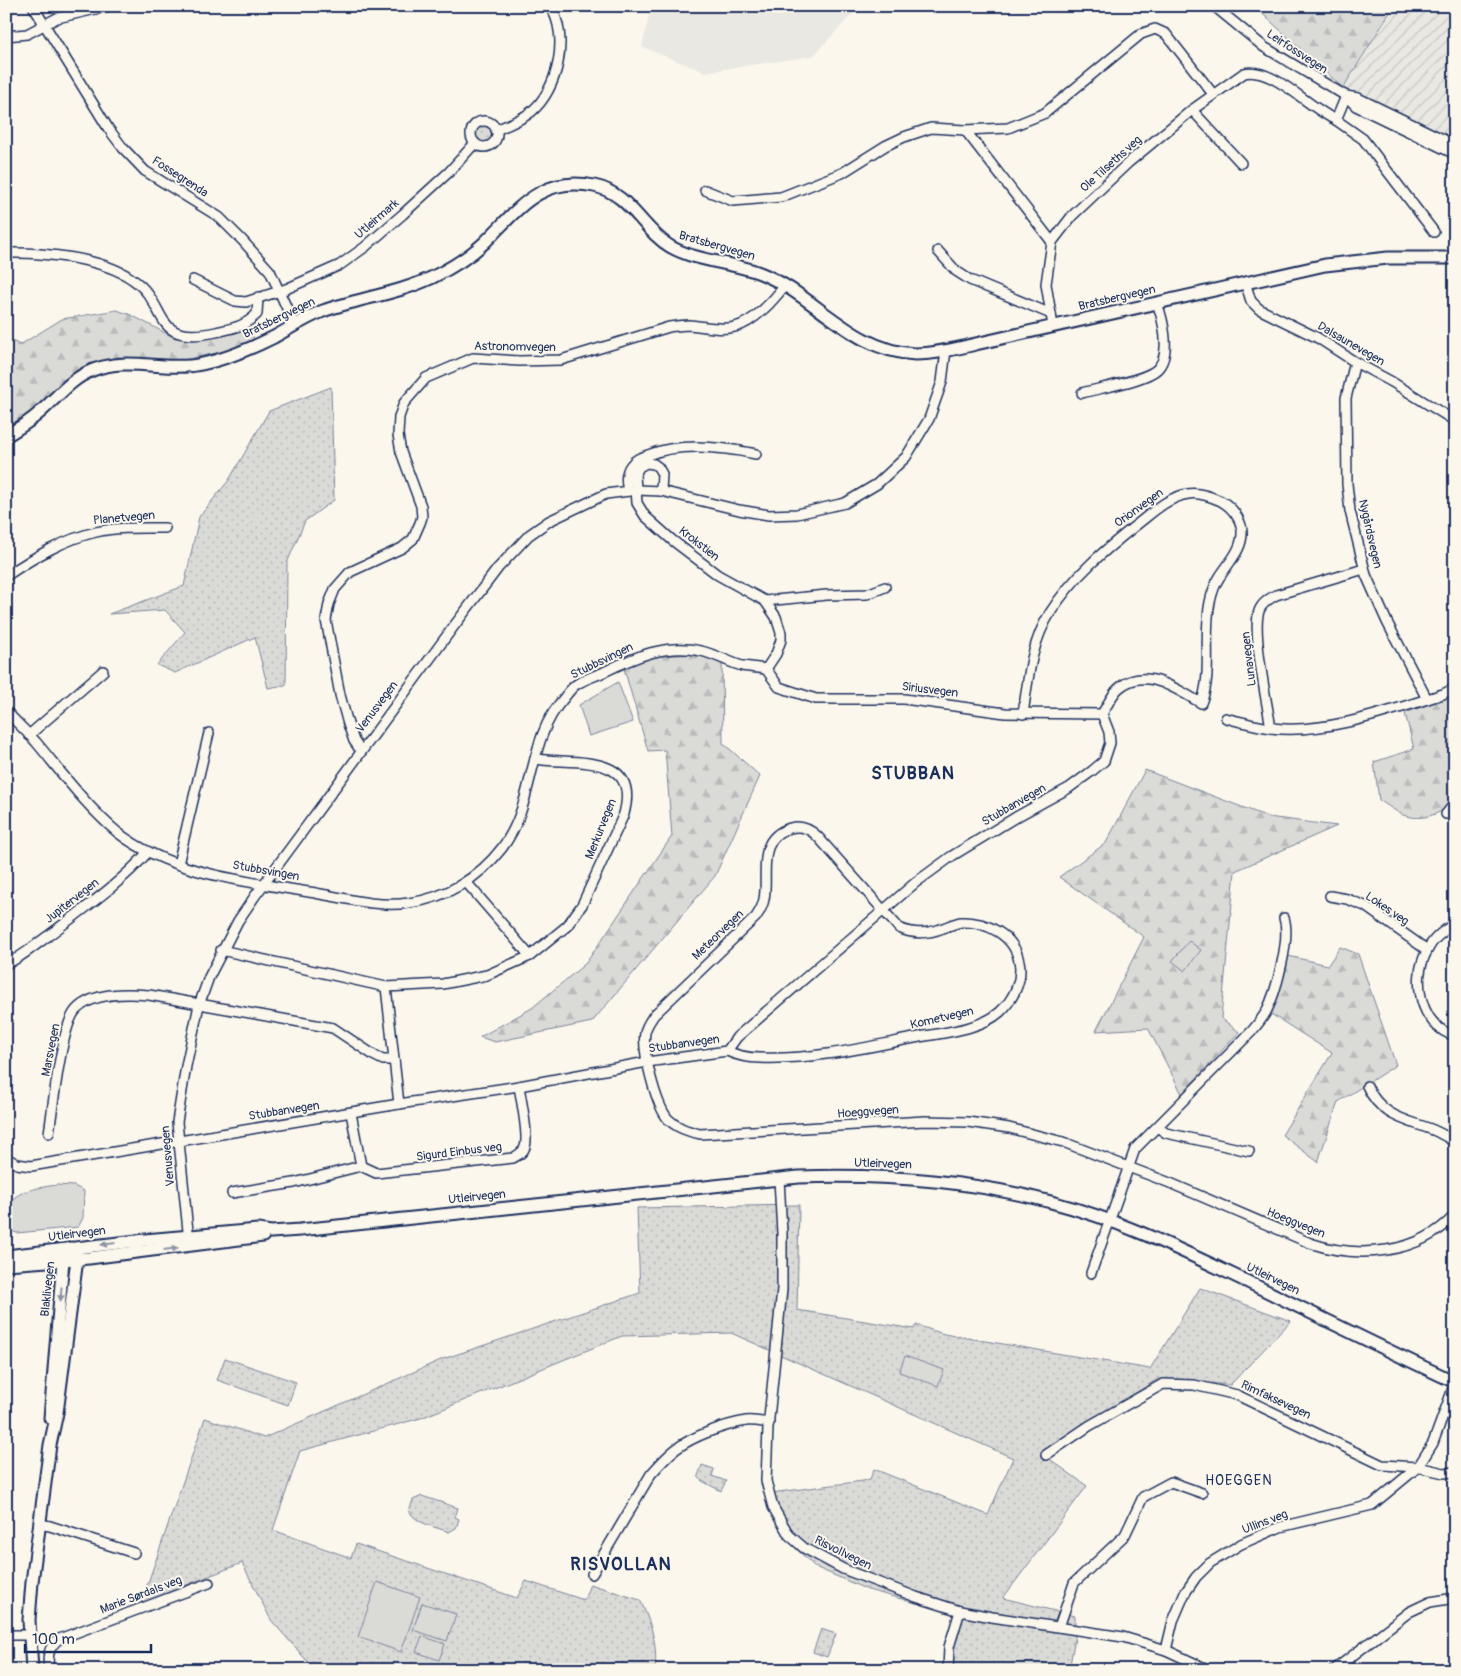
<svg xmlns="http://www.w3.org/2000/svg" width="1461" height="1676" viewBox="0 0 1461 1676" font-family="Pangolin,sans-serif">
<defs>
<pattern id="industrial-furrows" width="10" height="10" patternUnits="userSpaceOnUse" patternTransform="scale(1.25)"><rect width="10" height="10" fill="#eae8e2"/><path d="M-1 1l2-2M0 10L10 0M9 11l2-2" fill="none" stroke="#c8c7c4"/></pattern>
<pattern id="green-dots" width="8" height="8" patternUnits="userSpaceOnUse" patternTransform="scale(1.25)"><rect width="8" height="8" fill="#dadad7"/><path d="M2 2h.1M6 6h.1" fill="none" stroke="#babbbb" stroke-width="1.8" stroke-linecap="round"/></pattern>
<pattern id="forest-firs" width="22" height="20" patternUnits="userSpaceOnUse" patternTransform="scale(1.25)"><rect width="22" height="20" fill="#dadad7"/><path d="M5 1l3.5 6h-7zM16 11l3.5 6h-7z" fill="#babbbb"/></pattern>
</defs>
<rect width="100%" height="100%" fill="#fbf7ec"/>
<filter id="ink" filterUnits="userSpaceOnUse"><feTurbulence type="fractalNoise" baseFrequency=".02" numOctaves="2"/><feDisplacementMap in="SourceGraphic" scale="10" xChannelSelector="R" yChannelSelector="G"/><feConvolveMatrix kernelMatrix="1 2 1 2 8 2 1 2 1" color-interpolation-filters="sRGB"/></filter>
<g filter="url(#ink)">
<path fill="#eae8e2" d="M651 6H860L813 56 705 72 642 47Z"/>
<path fill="url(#industrial-furrows)" d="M1399 6H1455V141L1343 88 1390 15Z"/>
<g fill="url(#green-dots)" stroke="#7a849a">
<circle cx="484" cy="134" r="10"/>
<path d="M331 387 334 500 305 521 287 563 286 685 268 688 255 637 175 673 157 665 185 632 165 610 109 614 184 586 199 517 229 480 269 411Z"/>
<path d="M799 1205 797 1310 914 1329 916 1325 944 1334 1150 1369 1200 1288 1291 1321 1230 1385 1158 1379 1040 1452 1087 1486 1003 1598 1075 1616V1638L1069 1670H944L957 1614 868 1590 815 1567 786 1539 771 1493 863 1481 870 1479 874 1469 988 1515 1013 1458 731 1333 622 1336 421 1418 300 1451 273 1530 351 1558 356 1544 517 1598 526 1581 584 1600 590 1584 640 1600C651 1623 658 1645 655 1670H315L271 1620 242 1563 141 1603 205 1418 264 1438 443 1359 640 1293 637 1208Z"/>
<path d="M225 1358 296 1382 288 1405 217 1380Z"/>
<path d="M702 1465 714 1469 712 1476 726 1481 721 1491 702 1481 698 1476Z"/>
<path d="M422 1496 458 1508 455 1517 459 1519 456 1528 449 1532C436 1527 416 1524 409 1511L413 1500Z"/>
<path d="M821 1629 836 1634 827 1657 813 1652Z"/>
</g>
<g fill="url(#forest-firs)" stroke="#7a849a">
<path d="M1254 6H1394L1343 88Z"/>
<path d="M117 310 131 315 175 338 208 336 248 327 254 339 227 351 183 360 118 357 93 363 63 380 44 402 22 419 6 428V338L20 345 62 319Z"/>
<path d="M697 654 722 664 723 743 760 776 715 876 592 1022 495 1042 480 1037 532 1008 586 963 672 836 665 750 648 751 623 665 658 656Z"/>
<path d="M1455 695V797C1446 814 1421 822 1403 815 1395 811 1387 805 1379 800L1374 762 1414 749 1405 713Z"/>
<path d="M1145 770 1268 817 1337 826 1235 871 1221 1018 1239 1032 1182 1094 1148 1028 1096 1031 1144 937 1059 877 1106 843Z"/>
<path d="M1340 947 1358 954 1396 1065 1338 1102 1318 1162 1282 1135 1332 1053 1271 1014 1288 956 1328 965Z"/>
</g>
<g fill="#dadad7" stroke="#7a849a">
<path d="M618 682 633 722 589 736 579 705Z"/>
<path d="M1189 941 1201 950 1185 971 1172 961Z"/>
<path d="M57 1185 74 1186 84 1191 83 1218 78 1227 17 1233 7 1230C7 1222 6 1213 8 1206 14 1190 43 1187 57 1185Z"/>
<path d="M905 1356 944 1370 938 1386 899 1372Z"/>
<path d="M377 1582 420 1597 401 1652 358 1637Z"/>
<path d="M422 1603 456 1614 447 1641 413 1630Z"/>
<path d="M422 1636 445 1644 439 1660 416 1652Z"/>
</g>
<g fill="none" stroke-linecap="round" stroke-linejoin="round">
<defs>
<g id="minor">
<path d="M33 6 108 128 123 148 145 171 219 217 242 240 270 271 294 324"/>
<path d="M1214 6 1264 47 1346 96 1356 106 1455 154"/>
<path d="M6 36 27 34 57 18 109 6"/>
<path d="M1346 96 1358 98 1455 145"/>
<path d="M1192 110 1241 163"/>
<path d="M1336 120 1363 139 1434 232"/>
<circle cx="484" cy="134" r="13"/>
<path d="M496 130C508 125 521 120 531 112 558 90 570 36 550 6"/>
<path d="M965 130 1052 242"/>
<path d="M705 190 733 201 781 197 842 173 885 146 904 137 931 128 965 130 1008 128 1045 113 1141 34 1155 29 1166 34 1213 94"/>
<path d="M938 251 956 271 970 280 1051 314"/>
<path d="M6 253C42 252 103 258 132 279 171 305 149 346 216 332 233 328 244 327 257 314L258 297"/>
<path d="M193 280 235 301 246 302 286 289 340 265 365 247 403 214 449 172 475 143"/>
<path d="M1245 282 1251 301 1259 309 1318 338 1355 362 1392 382 1455 421"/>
<path d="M1053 326 1046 284 1052 242 1072 216 1129 162 1192 110 1244 73C1272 66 1309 108 1336 120L1346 96"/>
<path d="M1355 362 1346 398 1347 484 1350 511 1366 575 1387 622 1427 699"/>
<path d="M1082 393C1099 388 1150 380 1159 367 1171 352 1163 319 1157 303"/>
<path d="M628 491C626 482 625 473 631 465 635 459 642 457 648 455 681 442 722 447 756 454"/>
<path d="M6 576C33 558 64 539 96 532 118 527 142 528 165 528"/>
<path d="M765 601 827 595 867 594 885 587"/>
<path d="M766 669 779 687 816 699H904L1005 713 1102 714"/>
<path d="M6 711C16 722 27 732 36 742 62 773 86 806 117 832 171 874 244 881 309 892 342 897 375 908 409 903 446 898 479 878 502 848 536 804 526 740 564 698 568 693 572 687 577 684 585 679 595 676 604 672 634 657 666 643 701 651 715 654 728 662 742 666 749 667 758 668 766 669L776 654 781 640V633L776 617 765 601 718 575 672 540 645 516 637 503 635 475 639 467 646 463 654 464 658 467 662 474 661 491"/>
<path d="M1023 714C1028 680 1031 643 1050 613 1073 576 1106 549 1140 522 1154 511 1169 497 1188 494 1198 492 1212 497 1221 501 1232 507 1241 519 1242 531 1243 550 1228 563 1219 578 1214 586 1212 593 1210 602 1203 634 1213 675 1201 703 1177 690 1145 665 1119 688 1112 694 1107 706 1102 714"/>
<path d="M1226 718C1241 722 1256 726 1271 728 1324 735 1393 710 1443 694L1455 688"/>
<path d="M1271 728C1267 703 1252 632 1259 611 1262 603 1269 599 1276 595L1364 569"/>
<path d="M29 735 103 671"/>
<path d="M361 751 354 741 348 724 340 695 326 620 329 604 335 589 350 572 402 548 413 539 420 523 422 517 421 506 401 452 398 435 399 417 404 403 426 378 473 358 519 361 561 360 669 327C676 326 682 325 689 325 703 326 721 331 735 327 753 323 774 300 785 285"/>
<path d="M1446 814 1455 803"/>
<path d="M178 864 209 733"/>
<path d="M466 882 530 956"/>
<path d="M1330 896 1347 899 1365 906 1427 950"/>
<path d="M1455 924C1444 930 1432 940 1427 951 1411 980 1420 1026 1455 1036"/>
<path d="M221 950 386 987 443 984 487 975 530 956 567 926 582 905 624 814C641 751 572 765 535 759"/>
<path d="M6 964C21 958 35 945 48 936 82 910 120 884 148 852"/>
<path d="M386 987 399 1104"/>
<path d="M727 1051C738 1056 748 1058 760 1058 812 1060 863 1048 914 1038 940 1033 980 1030 1000 1012 1014 999 1023 979 1019 961 1014 935 986 921 961 922 955 923 949 926 943 928 928 934 914 935 899 928L818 837C810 829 802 825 790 828 755 839 769 874 764 899 763 906 760 911 756 917L654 1015C650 1021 646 1026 645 1033 642 1051 656 1105 668 1119 677 1128 688 1131 700 1134L925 1121 968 1122 1009 1128 1063 1142 1170 1183 1310 1243C1357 1259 1419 1255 1455 1215"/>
<path d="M1367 1086C1386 1128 1426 1118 1455 1143"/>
<path d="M351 1113 361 1166 376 1173 513 1158C518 1155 523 1153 525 1147 529 1135 521 1100 519 1086"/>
<path d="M1157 1127 1166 1133 1249 1151"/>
<path d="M49 1133C53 1108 61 1026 76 1010 93 992 126 993 149 995L333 1028 375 1056 383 1060H394"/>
<path d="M6 1158 17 1164 31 1166 399 1104 519 1086 647 1062 727 1051 737 1037 915 883 952 856 1016 817 1069 788 1092 771 1104 761 1110 743 1109 732 1102 714"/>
<path d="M779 1179 782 1233V1289L768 1428 766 1481 773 1507 789 1535 804 1548 843 1569 916 1597 960 1611 992 1617 1123 1637 1166 1650 1209 1670"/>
<path d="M232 1193 294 1183 361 1166"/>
<path d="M189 1241 177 1122 186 1066 199 1005 209 977 238 921 255 896 454 626 498 568 529 535 549 521 606 494 637 490 661 491 739 510 769 515 797 514 845 503 877 484 906 457 929 419 942 382 946 350"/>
<path d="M1091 1273 1135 1149 1252 1031C1257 1025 1262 1019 1266 1012 1276 993 1291 938 1284 918"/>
<path d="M1450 1380 1455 1369"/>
<path d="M1046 1455 1089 1426 1163 1384 1194 1385 1237 1395 1382 1465 1418 1467 1444 1473 1455 1472"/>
<path d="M39 1524 50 1526 134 1553"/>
<path d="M592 1574 651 1474C659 1465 667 1456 676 1449 693 1436 724 1425 746 1421 753 1420 762 1422 769 1423"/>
<path d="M1059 1627 1074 1583 1125 1535 1143 1497 1171 1482 1202 1493"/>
<path d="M6 1635H29"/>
<path d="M1166 1650 1173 1621 1185 1593 1196 1577 1210 1563 1241 1544 1280 1527 1372 1505 1418 1467 1433 1443 1455 1383"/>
<path d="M49 1670C47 1657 48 1647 59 1639L209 1583"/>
<path d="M948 1670 949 1647 960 1611"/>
<path d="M1334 1670 1409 1612 1430 1602 1455 1598"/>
</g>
<g id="major">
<path d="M6 436C17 429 28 423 38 414 57 398 70 379 93 370 128 356 166 372 202 364 227 359 252 348 274 337 291 328 305 318 323 311 359 298 398 294 433 277 451 268 469 257 484 243 517 211 540 175 594 186 630 193 642 230 671 247 698 262 732 262 760 273 814 294 853 352 915 354 936 354 959 348 980 343L1325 265 1388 258H1455"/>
<path d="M6 1256 145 1240 258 1230 271 1232 300 1230 799 1177C884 1174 968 1180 1051 1202 1121 1220 1185 1252 1250 1283 1318 1316 1386 1350 1455 1382"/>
<path d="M6 1264 89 1258 263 1236"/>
<path d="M50 1418 63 1260 66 1255"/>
<path d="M32 1670 29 1620 32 1582 50 1445 57 1413 77 1259 71 1248"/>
</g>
</defs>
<use href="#minor" stroke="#1b2f5e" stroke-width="12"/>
<use href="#major" stroke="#1b2f5e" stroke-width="15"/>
<use href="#minor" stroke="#fbf7ec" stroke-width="9"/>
<use href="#major" stroke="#fbf7ec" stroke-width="11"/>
</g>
<defs><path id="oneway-solid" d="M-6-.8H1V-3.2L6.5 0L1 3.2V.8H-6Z" transform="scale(1.25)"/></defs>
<g fill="#8b93a5">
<use href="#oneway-solid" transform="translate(108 1244) rotate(173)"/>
<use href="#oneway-solid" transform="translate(171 1249) rotate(-8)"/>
<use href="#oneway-solid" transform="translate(61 1294) rotate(94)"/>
</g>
</g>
<g text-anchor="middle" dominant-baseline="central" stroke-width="4" stroke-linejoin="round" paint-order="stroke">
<g font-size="12" fill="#1b2f5e" stroke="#fbf7ec">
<text transform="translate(1297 52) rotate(33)">Leirfossvegen</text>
<text transform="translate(1111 164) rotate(-42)">Ole Tilseths veg</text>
<text transform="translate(180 177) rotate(33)">Fossegrenda</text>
<text transform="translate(377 219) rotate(-41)">Utleirmark</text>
<text transform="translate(717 246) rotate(16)">Bratsbergvegen</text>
<text transform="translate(1117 298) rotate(-13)">Bratsbergvegen</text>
<text transform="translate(279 318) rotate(-26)">Bratsbergvegen</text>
<text transform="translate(1351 344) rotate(30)">Dalsaunevegen</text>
<text transform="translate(515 347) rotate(1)">Astronomvegen</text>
<text transform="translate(1139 508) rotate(-36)">Orionvegen</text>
<text transform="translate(124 518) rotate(-5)">Planetvegen</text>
<text transform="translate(1370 534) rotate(77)">Nygårdsvegen</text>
<text transform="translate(699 544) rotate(38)">Krokstien</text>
<text transform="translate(1249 659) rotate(-97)">Lunavegen</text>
<text transform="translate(602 661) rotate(-26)">Stubbsvingen</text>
<text transform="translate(930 690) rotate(7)">Siriusvegen</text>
<text transform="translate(377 707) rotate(-53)">Venusvegen</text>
<text transform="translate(1014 805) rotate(-30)">Stubbanvegen</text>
<text transform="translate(601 829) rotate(-68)">Merkurvegen</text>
<text transform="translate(266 871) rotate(10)">Stubbsvingen</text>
<text transform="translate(72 901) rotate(-38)">Jupitervegen</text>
<text transform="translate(1387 909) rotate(34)">Lokes veg</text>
<text transform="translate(718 935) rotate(-44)">Meteorvegen</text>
<text transform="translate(942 1018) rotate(-13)">Kometvegen</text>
<text transform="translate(684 1044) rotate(-8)">Stubbanvegen</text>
<text transform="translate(51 1050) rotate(-79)">Marsvegen</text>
<text transform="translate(284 1111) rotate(-9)">Stubbanvegen</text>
<text transform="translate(868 1112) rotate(-4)">Hoeggvegen</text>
<text transform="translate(459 1152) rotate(-7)">Sigurd Einbus veg</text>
<text transform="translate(168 1156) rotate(-95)">Venusvegen</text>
<text transform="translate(883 1164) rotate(2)">Utleirvegen</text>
<text transform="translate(477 1197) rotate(-6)">Utleirvegen</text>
<text transform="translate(1296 1223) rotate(22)">Hoeggvegen</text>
<text transform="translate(77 1234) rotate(-7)">Utleirvegen</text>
<text transform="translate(1273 1279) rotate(26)">Utleirvegen</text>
<text transform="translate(48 1289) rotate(-84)">Blaklivegen</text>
<text transform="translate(1276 1400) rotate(25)">Rimfaksevegen</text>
<text transform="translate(1265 1522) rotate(-21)">Ullins veg</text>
<text transform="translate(843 1553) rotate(26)">Risvollvegen</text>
<text transform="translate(141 1595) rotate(-21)">Marie Sørdals veg</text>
</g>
<g font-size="14" letter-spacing="1" fill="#1b2f5e" stroke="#fbf7ec">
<text x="1239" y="1480">HOEGGEN</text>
</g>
<g font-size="18" font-weight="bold" letter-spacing="1" fill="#1b2f5e" stroke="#fbf7ec">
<text x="913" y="773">STUBBAN</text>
<text x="621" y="1564">RISVOLLAN</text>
</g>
</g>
<rect width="1461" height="1676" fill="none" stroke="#fbf7ec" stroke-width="25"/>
<rect x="12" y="12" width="1436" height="1651" fill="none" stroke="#1b2f5e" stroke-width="2" filter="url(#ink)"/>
<path d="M25 1644v8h126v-8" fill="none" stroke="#1b2f5e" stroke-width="2.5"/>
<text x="32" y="1644" font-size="15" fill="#1b2f5e" stroke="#fbf7ec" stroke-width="4" paint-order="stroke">100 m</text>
</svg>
